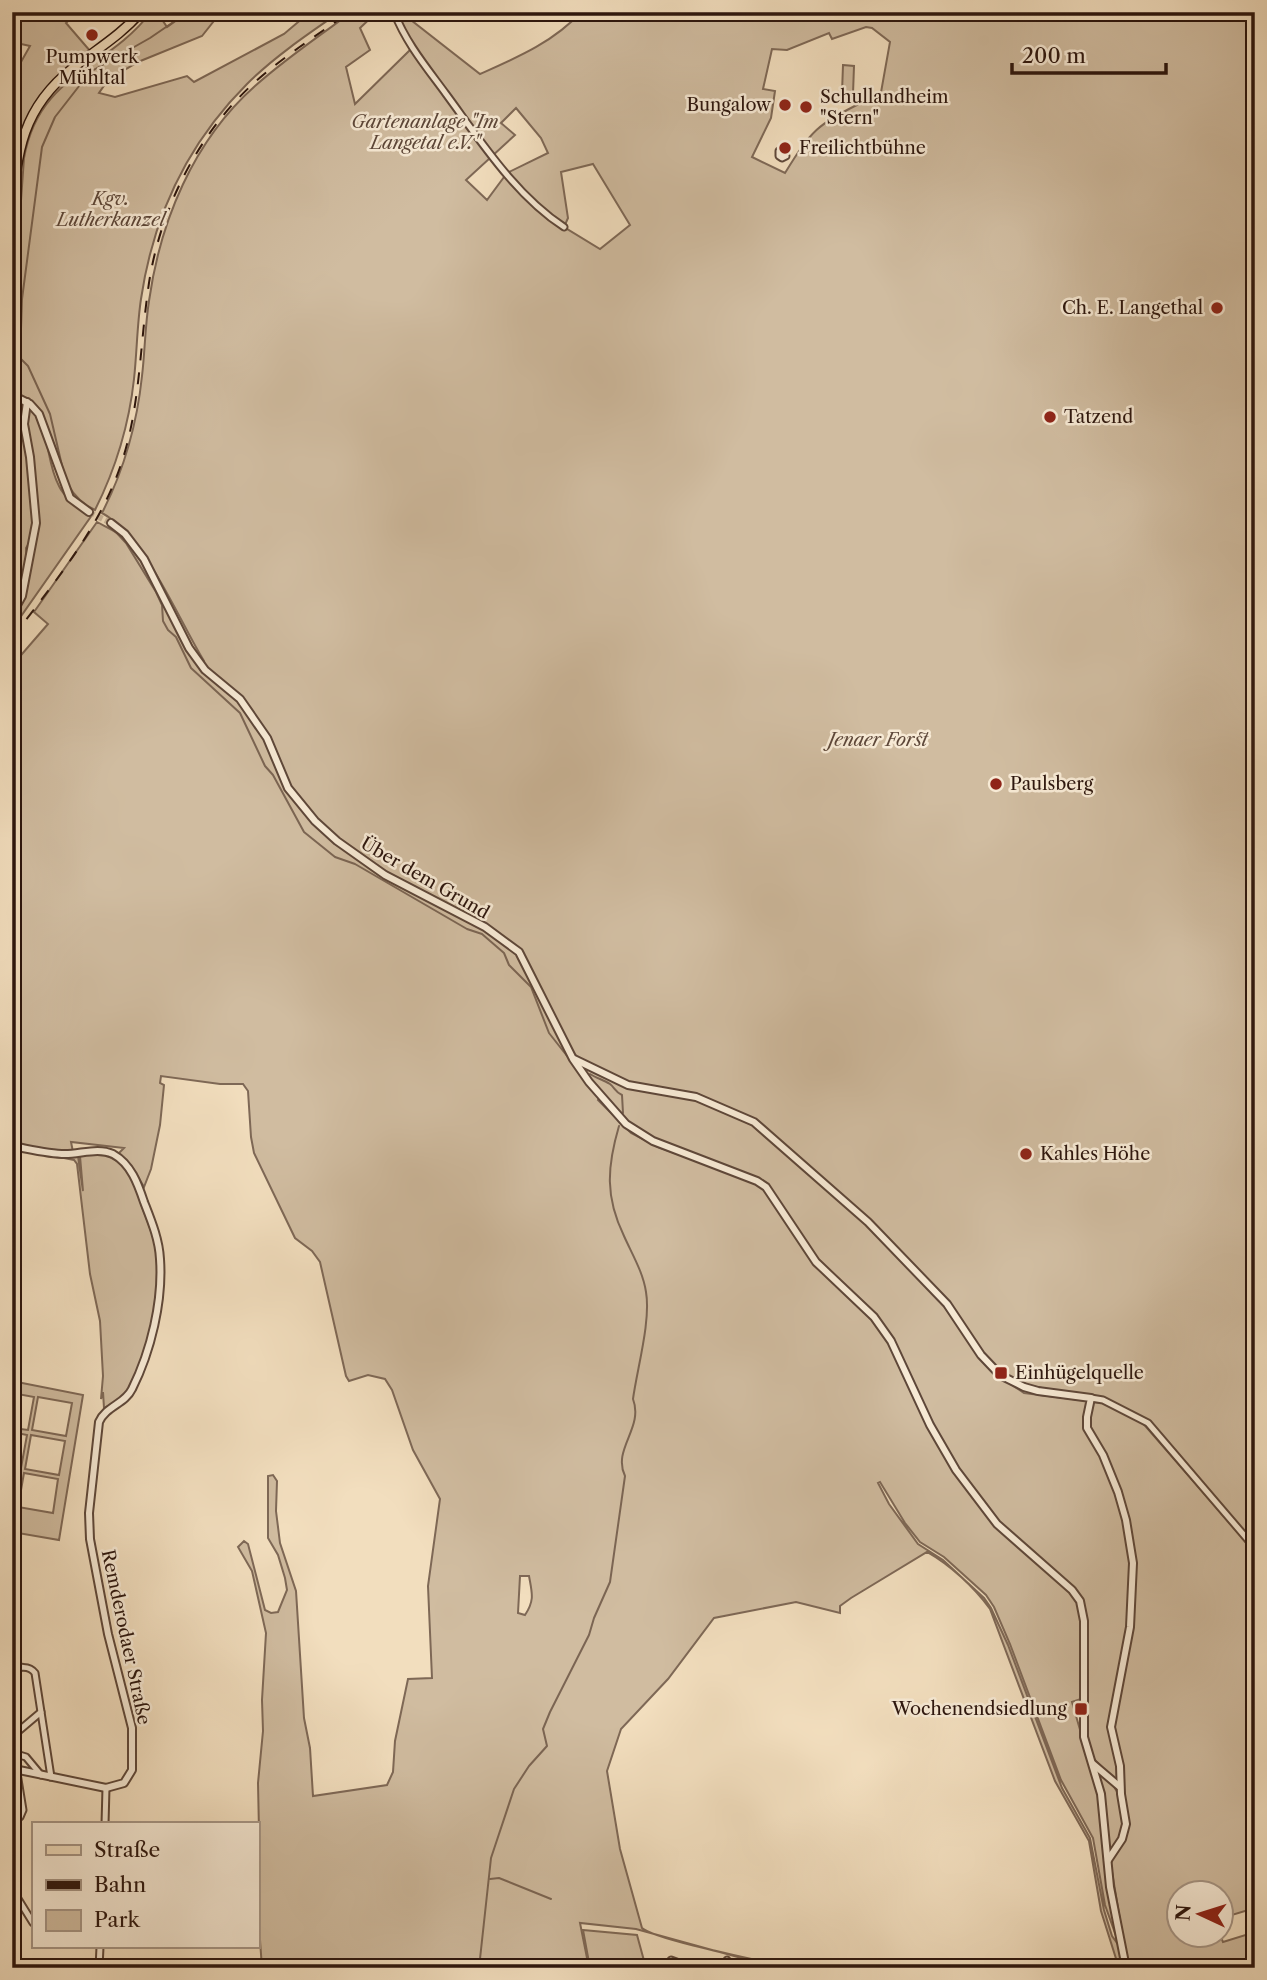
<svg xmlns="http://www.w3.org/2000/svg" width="1267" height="1980" viewBox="0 0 1267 1980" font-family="'Libre Caslon Text',serif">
<rect width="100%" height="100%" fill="#f2debe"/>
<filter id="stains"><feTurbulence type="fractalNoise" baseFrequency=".00286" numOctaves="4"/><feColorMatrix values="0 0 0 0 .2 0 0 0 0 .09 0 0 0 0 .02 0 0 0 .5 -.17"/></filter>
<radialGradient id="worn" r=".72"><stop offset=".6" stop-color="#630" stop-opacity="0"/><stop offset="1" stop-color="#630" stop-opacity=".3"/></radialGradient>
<g fill="#d0bca0" stroke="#7e6856" stroke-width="2" fill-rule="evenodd">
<path d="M12 12H77L66 23 91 52 29 115 14 157 12 178V78L30 46 12 42Z"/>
<path d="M151 12H157L167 27 188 12H221L202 36 138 62 108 80 99 93 115 97 187 76 194 82 284 34 310 12H340C308 34 274 57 247 84 188 143 153 217 141 299 137 325 137 352 134 379 129 425 116 468 95 510 42 486 70 414 12 391V327L24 158C39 73 106 71 151 12Z"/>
<path d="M352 12H377L360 28 370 50 346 67 355 104 412 48 400 27 399 16 407 17 480 74C516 58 554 42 581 12H1255V1546L1149 1422 1104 1399 1025 1385 1005 1375 983 1354 940 1293 871 1221 756 1121 698 1094 629 1082 610 1074 608 1077 627 1086 696 1098 752 1125 866 1223 937 1296 980 1358 997 1375 1024 1393 1088 1401 1084 1418 1085 1429 1101 1456 1116 1494 1124 1521 1131 1562 1128 1627 1109 1728 1118 1766 1119 1778 1117 1782 1094 1759 1088 1745 1084 1727 1086 1620 1082 1600 1073 1588 998 1523 957 1469 932 1425 893 1341 875 1317 817 1260 799 1237 773 1192 757 1180 747 1175 640 1134 626 1124 601 1094 598 1100 631 1133 658 1147 755 1182 765 1188 814 1263 873 1319 889 1342 929 1426 954 1471 996 1525 1071 1591C1089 1617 1081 1668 1081 1699L1072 1702 1100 1799 1109 1888 1116 1936 1105 1905 1093 1838 1061 1780 1010 1644 994 1607 986 1595 944 1557 920 1542 905 1523 880 1482 878 1483 889 1504 918 1544 943 1560 984 1598 991 1608 1008 1645 1062 1788 1090 1838 1104 1910 1112 1936 1120 1947 1123 1968H1119L1101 1911 1089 1841 1055 1781 990 1609C974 1587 950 1565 927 1552L851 1598 840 1606V1613L796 1602 714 1618 668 1679 621 1729 607 1771 620 1849 642 1928C655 1940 767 1962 792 1968L774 1967 636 1929 580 1923 589 1968H262L257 1898 259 1831 258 1783 263 1731 262 1700 266 1633 252 1571 238 1547 244 1541 248 1544 265 1610 271 1613 278 1612 287 1590 285 1578 278 1555 268 1538V1476L273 1475 277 1481 276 1511 280 1543 296 1591 304 1718 310 1748 313 1796 387 1785 393 1772 395 1741 408 1679 432 1678 428 1586 440 1499 413 1450 392 1390 385 1379 368 1375 349 1381 346 1376 320 1262 312 1251 295 1238 254 1153 251 1137 248 1091 243 1084H220L161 1076 160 1083 164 1085 160 1125 151 1169 144 1187 132 1167 118 1154 124 1148 71 1142 73 1152H66L12 1144V661H16L48 624 34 612 97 522C106 527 118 532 125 539 157 573 173 626 198 666L204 661C177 617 146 537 102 513 124 470 137 424 142 376 145 351 145 326 149 301 160 222 193 141 255 86 285 59 319 36 352 12ZM866 27 872 28 890 42 880 98 864 96 863 102C817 124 811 131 785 173L752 157 771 118 775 91 763 89 772 49 787 50 829 33 832 39ZM516 108 541 138 548 153 507 173 487 200 466 180 515 135 501 123ZM593 164 630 225 600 249 564 227 568 218 561 172ZM520 1576H529C532 1593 535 1600 525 1615L518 1613Z"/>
<path d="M843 65 854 66 853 94 842 93Z"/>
<path d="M12 398 20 401 23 406 34 501 33 537 26 548 27 563 21 595 12 612V492L16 472 12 470Z"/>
<path d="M30 407C51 429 45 460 59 486 65 499 80 507 92 515L12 629V616L19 606 36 528 25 414Z"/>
<path d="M97 1153C127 1159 134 1180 142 1207 148 1223 156 1241 157 1258 160 1291 149 1361 130 1389 123 1399 115 1403 104 1408L103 1392 101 1399 103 1376 100 1321 90 1274 77 1164 74 1160 64 1158 78 1156 83 1191 80 1156Z"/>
<path d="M12 1381 83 1395 59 1540 12 1532V1506L15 1505 21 1473 12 1471V1467L21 1468 27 1435 12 1432V1428L28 1430 34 1397 12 1393ZM38 1397 72 1403 66 1436 32 1430ZM31 1435 65 1441 59 1475 25 1469ZM24 1473 58 1479 53 1513 18 1507Z"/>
<path d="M1092 1402 1104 1403 1141 1421 1255 1552V1908L1222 1918V1892H1180V1934L1220 1935 1223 1942 1255 1932V1968H1128L1110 1860 1127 1830 1114 1727 1133 1628 1129 1520 1089 1428 1088 1418Z"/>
<path d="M1096 1767C1116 1783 1133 1812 1120 1839 1118 1843 1113 1848 1110 1852L1103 1796Z"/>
<path d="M583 1930 637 1935 646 1968H590Z"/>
</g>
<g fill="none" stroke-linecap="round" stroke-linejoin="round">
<g stroke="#7b6553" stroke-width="2">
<path d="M21 359 28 366 50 414 63 470"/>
<path d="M12 377 20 358 22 299 42 147 55 117 90 72 150 38 188 12"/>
<path d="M114 530 126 543 156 592 162 605 163 621 168 630 176 637 191 668 240 713 265 766 273 775 304 832 335 857 355 864 467 929 482 934 504 953 509 965 531 987 549 1033 571 1061"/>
<path d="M590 1074C596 1078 604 1080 610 1084 615 1088 615 1092 622 1095L623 1113"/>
<path d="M490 1879 499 1878 551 1899"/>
<path d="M479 1968 491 1858 514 1789 529 1766 547 1746 543 1729 550 1712 589 1635 594 1618 610 1582 625 1476C612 1449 644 1428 633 1399 637 1369 651 1321 646 1292 643 1272 632 1254 624 1236 605 1197 607 1167 619 1126"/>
</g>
<path stroke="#cab69b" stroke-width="6" stroke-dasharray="6 3" stroke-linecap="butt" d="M89 512 111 523"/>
<defs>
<g id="minor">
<path d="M394 12C406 43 427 68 446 94 480 140 515 195 564 227"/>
<path d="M478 12H494"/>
<path d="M394 13 407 15 424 12"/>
<path d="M779 151V156L782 158 786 156"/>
<path d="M1091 1398 1103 1400 1148 1423 1255 1548"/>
<path d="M12 1673C17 1665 30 1666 35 1673L51 1777"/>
<path d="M12 1689 15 1761 23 1810 20 1817 12 1823"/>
<path d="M15 1734 41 1712"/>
<path d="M16 1754 26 1757 41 1775"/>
<path d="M105 1824 106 1788"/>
<path d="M12 1889 33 1923"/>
<path d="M671 1960 693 1968"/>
<path d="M99 1968 100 1947"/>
<path d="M724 1968 727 1960"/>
</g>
<g id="tertiary">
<path d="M12 395 30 404 39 414 70 498 89 512"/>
<path d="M111 523 125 534 144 559 189 648 205 670 240 699 267 738 288 788 315 821 337 841 385 875 485 927 519 952 573 1059 589 1082 626 1124 653 1141 757 1181 766 1187 816 1262 874 1317 891 1341 930 1425 956 1470 997 1524 1072 1590 1080 1601 1084 1621V1737L1101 1794 1110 1887 1126 1968"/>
<path d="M12 614 22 596 36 523 30 457 24 424 27 402"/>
<path d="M574 1059 628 1085 696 1097 754 1122 868 1222 947 1304 981 1355 1000 1375 1024 1387 1038 1391 1091 1398 1087 1417V1428L1103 1455 1118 1492 1126 1520 1133 1563 1130 1627 1111 1727 1120 1766 1121 1794 1126 1824 1122 1839 1108 1860"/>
<path d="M12 1146C29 1149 48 1154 65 1154 81 1154 98 1147 113 1154 131 1164 138 1184 144 1202 151 1220 159 1239 160 1259 163 1301 151 1351 132 1389 125 1404 106 1406 99 1422L89 1513 90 1539 108 1634 132 1728V1770L124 1783 106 1788 19 1770"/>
<path d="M1093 1764 1120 1787"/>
</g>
<path id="primary" d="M12 213C17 151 22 108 73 68 97 49 121 35 141 12"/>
</defs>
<use href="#minor" stroke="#5e4739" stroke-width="9"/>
<use href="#tertiary" stroke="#5e4739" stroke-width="10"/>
<use href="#primary" stroke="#2c150d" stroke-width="11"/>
<use href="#minor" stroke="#f7ead5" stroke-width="5"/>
<use href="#tertiary" stroke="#f7ead5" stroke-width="6"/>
<use href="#primary" stroke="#f2debe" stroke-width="8"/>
<path stroke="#2c150d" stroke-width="2" stroke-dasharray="12 12" stroke-linecap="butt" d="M12 638C50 588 93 537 116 478 140 418 139 354 148 290 158 213 197 134 255 82 284 56 318 35 349 12"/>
</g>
<g fill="#8f2418" stroke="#f7ead5" stroke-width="2.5">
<circle cx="92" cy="35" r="7"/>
<circle cx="785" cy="105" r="7"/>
<circle cx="806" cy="107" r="7"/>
<circle cx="785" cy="148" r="7"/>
<circle cx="1217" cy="308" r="7"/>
<circle cx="1050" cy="417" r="7"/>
<circle cx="996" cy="784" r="7"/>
<circle cx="1026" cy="1154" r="7"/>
<rect x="994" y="1366" width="14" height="14" rx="3.5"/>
<rect x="1074" y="1702" width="14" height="14" rx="3.5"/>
</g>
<g text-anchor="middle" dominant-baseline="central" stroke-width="5" stroke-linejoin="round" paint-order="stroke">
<g font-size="18" fill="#2c150d" stroke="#f7ead5" text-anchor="start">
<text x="92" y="57" text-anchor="middle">Pumpwerk<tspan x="92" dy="21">Mühltal</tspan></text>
<text x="820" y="97">Schullandheim<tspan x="820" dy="21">"Stern"</tspan></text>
<text x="771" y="105" text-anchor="end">Bungalow</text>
<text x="799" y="148">Freilichtbühne</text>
<text x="1203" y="308" text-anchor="end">Ch. E. Langethal</text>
<text x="1064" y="417">Tatzend</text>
<text x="1010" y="784">Paulsberg</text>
<text x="1040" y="1154">Kahles Höhe</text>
<text x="1015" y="1373">Einhügelquelle</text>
<text x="1067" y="1709" text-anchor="end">Wochenendsiedlung</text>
</g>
<g font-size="18" font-style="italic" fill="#5d4739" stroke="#f7ead5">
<text x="425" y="122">Gartenanlage "Im<tspan x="425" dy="21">Langetal e.V."</tspan></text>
<text x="111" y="199">Kgv.<tspan x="111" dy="21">Lutherkanzel</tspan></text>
<text x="878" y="740">Jenaer Forst</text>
</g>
<g font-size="18" fill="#2c150d" stroke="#f7ead5">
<text transform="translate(425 878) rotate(30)">Über dem Grund</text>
<text transform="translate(126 1637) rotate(78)">Remderodaer Straße</text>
</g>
</g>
<rect width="1267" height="1980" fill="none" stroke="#f2debe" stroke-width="42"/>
<rect x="14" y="14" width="1239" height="1952" fill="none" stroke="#2c150d" stroke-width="3.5"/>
<rect x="21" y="21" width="1225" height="1938" fill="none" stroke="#2c150d" stroke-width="2"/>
<rect x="32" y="1822" width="228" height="126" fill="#f7ead5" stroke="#a69585" stroke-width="2"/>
<rect x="46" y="1845" width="35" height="10" fill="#f2debe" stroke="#a69585" stroke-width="2"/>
<text x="94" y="1857" font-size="21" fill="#2c150d">Straße</text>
<rect x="46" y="1880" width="35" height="10" fill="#2c150d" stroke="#a69585" stroke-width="2"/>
<text x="94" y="1892" font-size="21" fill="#2c150d">Bahn</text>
<rect x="46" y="1910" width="35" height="21" fill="#d0bca0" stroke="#a69585" stroke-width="2"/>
<text x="94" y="1927" font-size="21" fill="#2c150d">Park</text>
<g transform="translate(1200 1914) rotate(274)"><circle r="33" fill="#f7ead5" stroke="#a69585" stroke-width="2"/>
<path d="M0-5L12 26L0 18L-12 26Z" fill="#8f2418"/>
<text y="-10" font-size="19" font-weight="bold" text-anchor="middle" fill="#2c150d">N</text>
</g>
<path d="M1012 63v10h154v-10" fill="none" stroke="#2c150d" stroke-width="3.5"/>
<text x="1022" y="63" font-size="21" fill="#2c150d" stroke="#f7ead5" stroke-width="5" paint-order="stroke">200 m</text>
<rect width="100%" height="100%" filter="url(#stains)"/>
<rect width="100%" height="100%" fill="url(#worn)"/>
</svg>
